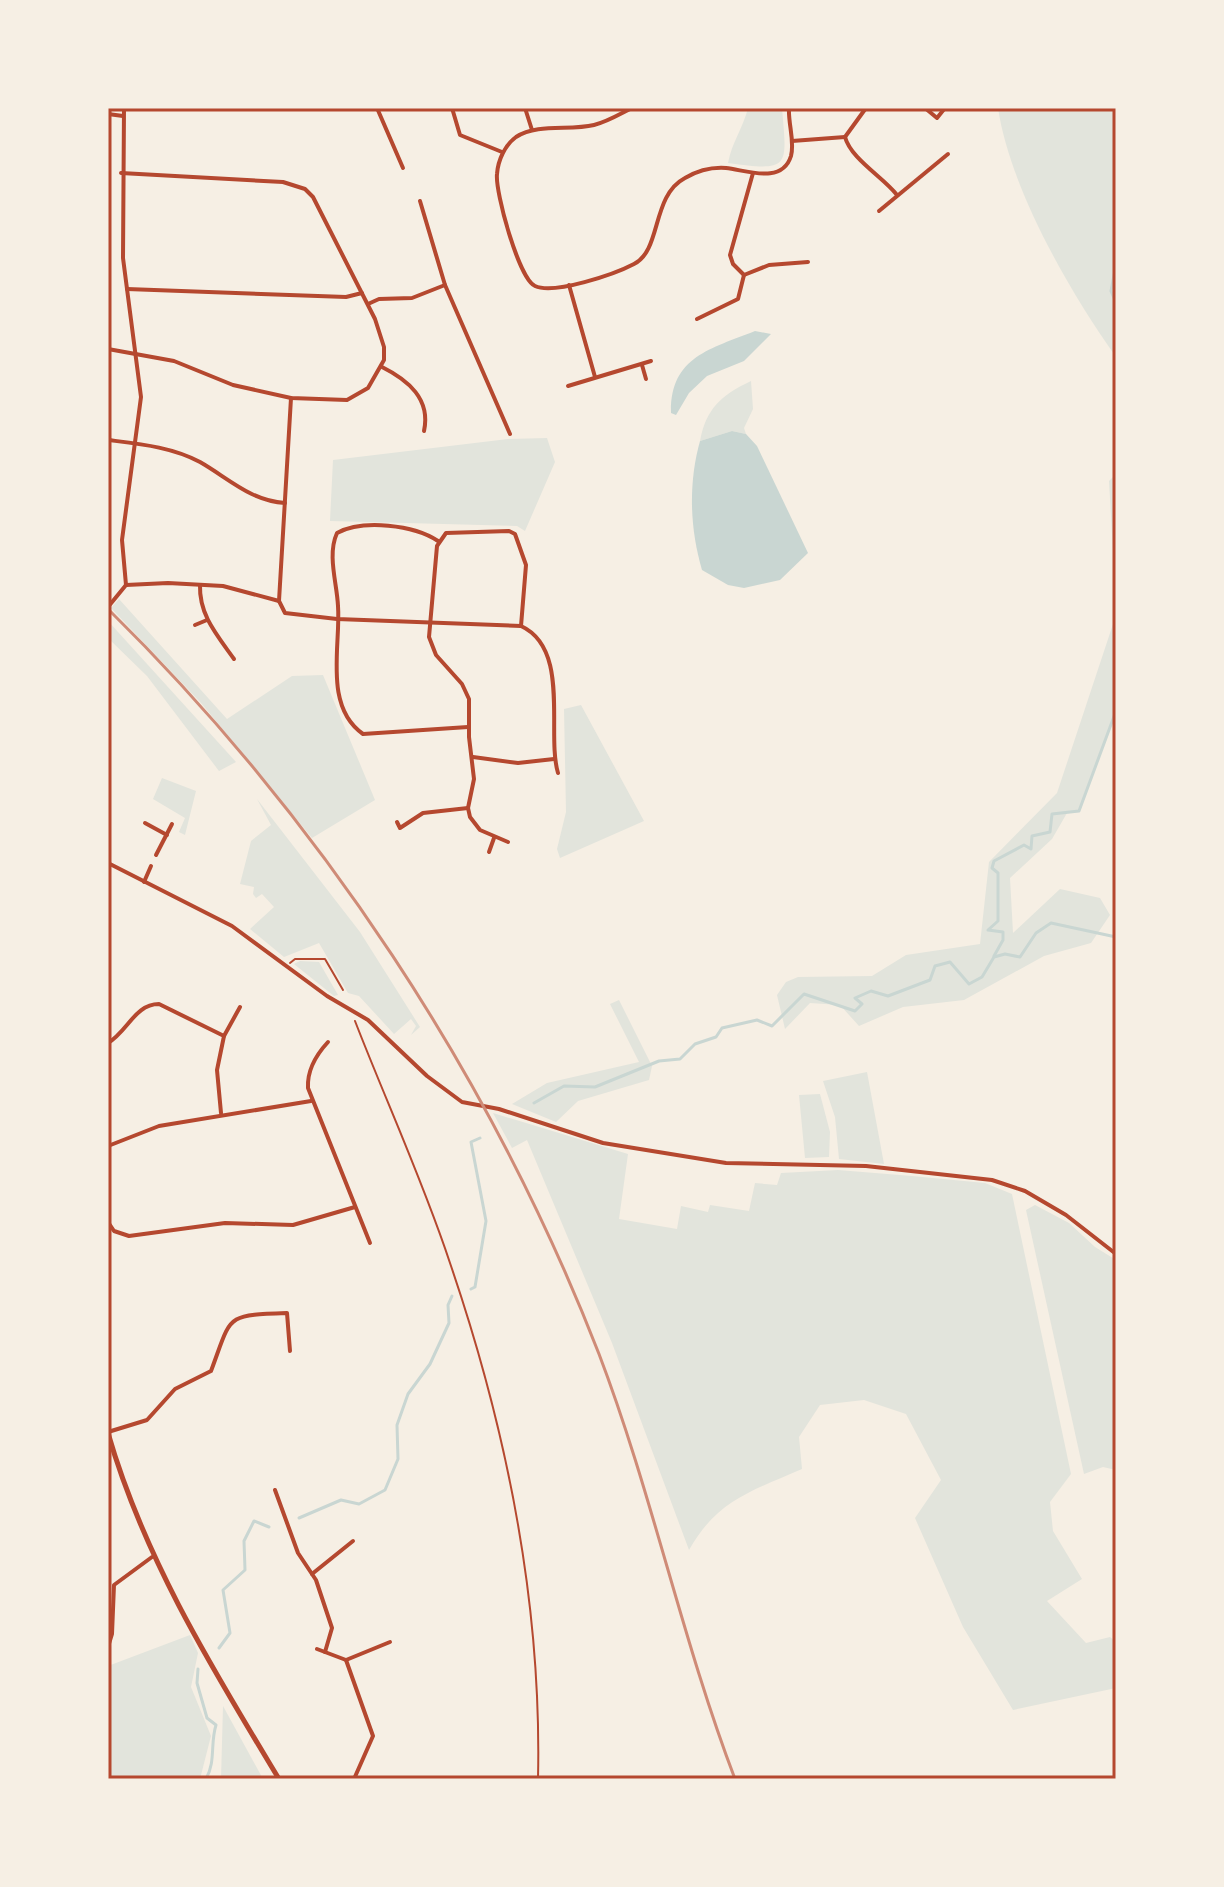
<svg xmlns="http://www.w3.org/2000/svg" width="1224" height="1887" viewBox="0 0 1224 1887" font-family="'Fira Sans Condensed',sans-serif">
<rect width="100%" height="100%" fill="#f6efe4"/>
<g fill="#e2e4dc">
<path d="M748 108H782C787 167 791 172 728 163 732 142 743 128 748 108Z"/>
<path d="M998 108H1116V357C1069 291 1010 188 998 108Z"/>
<path d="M751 381 753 409 744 428 746 434 732 431 700 441C706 409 721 395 751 381Z"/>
<path d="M547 438 555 462 525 531 517 526 330 521 333 460 508 439Z"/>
<path d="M1116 474V604L1109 481Z"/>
<path d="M119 599 227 719 292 676 323 675 375 800 312 838 201 703 111 608Z"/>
<path d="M1116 615V711L1079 811 1067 813 1052 839 1010 878 1013 933 1060 889 1100 898 1110 915 1091 943 1044 956 964 1000 903 1007 859 1026 840 1005 810 1003 785 1029 777 995 786 982 798 977 872 976 906 955 980 944 989 862 1057 793Z"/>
<path d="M108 621 236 762 219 771 147 676 108 638Z"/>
<path d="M581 705 644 821 560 858 557 849 566 812 564 709Z"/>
<path d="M162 778 196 791 185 835 179 832 185 818 153 799Z"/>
<path d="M257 799 360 932 420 1027 411 1035 416 1026 411 1019 394 1034 359 996 348 993 319 943 284 957 250 929 274 907 262 894 256 898 253 894 254 887 240 884 251 841 271 825Z"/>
<path d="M300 961 319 962 338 995 334 996 294 964Z"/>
<path d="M619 1000 652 1066 649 1080 578 1101 556 1122 512 1104 547 1083 639 1062 610 1004Z"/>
<path d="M867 1072 884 1164 839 1159 835 1117 823 1081Z"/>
<path d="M820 1094 830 1132 829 1157 805 1158 799 1095Z"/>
<path d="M493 1113 628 1154 619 1219 677 1229 681 1206 708 1212 710 1205 749 1211 755 1183 777 1185 781 1173 838 1170 912 1176 985 1183 1012 1194 1071 1474 1050 1502 1053 1531 1082 1579 1047 1601 1086 1643 1110 1637 1116 1642V1688L1013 1710 963 1627 915 1518 941 1480 906 1414 864 1400 820 1405 799 1437 802 1469C752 1491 717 1500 689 1550L612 1343 527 1140 512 1148Z"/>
<path d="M1035 1205 1069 1223 1095 1247 1116 1260V1470L1103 1467 1084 1474 1026 1210Z"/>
<path d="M190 1635 198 1653 191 1687 211 1736 200 1779H108V1666Z"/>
<path d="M223 1706 263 1779H221Z"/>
</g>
<g fill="#c9d6d2">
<path d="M755 331 771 334 744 361 707 376 689 393 676 415 671 413C670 357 710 349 755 331Z"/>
<path d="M732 431 746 434 757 446 808 553 780 580 744 588 728 585 702 570C690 529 688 484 700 441Z"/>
</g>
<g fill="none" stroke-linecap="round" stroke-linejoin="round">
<g stroke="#c9d6d2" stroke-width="3">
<path d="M1115 270 1111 291 1116 303"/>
<path d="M994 956 1003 940V932L988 930 998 921V873L992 868 994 861 1024 845 1031 849 1032 836 1050 832 1052 814 1079 811 1116 711"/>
<path d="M534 1103 564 1086 595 1087 659 1061 680 1059 695 1044 716 1037 722 1028 757 1020 772 1026 804 994 855 1011 862 1004 855 998 871 991 888 996 930 980 935 966 950 962 969 984 982 977 994 957 1005 954 1020 957 1036 933 1051 923 1116 937"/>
<path d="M471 1289 475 1287 486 1221 471 1142 480 1138"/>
<path d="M299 1518 341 1500 359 1504 385 1490 398 1459 397 1425 408 1394 430 1364 449 1323 448 1305 452 1296"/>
<path d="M219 1648 230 1633 223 1590 245 1570 244 1541 254 1521 269 1527"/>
<path d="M198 1669 197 1683 207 1718 216 1725C210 1744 216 1761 206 1779"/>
</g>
<g stroke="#b5482f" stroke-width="2">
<path d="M290 963 295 959H325L343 990"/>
<path d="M355 1021C386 1101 423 1181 450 1263 507 1430 542 1602 538 1779"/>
</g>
<g stroke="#b5482f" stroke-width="4">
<path d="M124 108 123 258 141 397 122 540 126 585"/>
<path d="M377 108 403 168"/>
<path d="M452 108 460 135 502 152"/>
<path d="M525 108 532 130"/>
<path d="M632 108C620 114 607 122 594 125 569 131 538 123 516 137 505 145 498 160 497 174 495 192 519 279 535 286 554 295 615 274 634 264 662 250 651 196 685 178 697 171 712 167 726 168 746 170 782 185 791 156 795 141 788 124 789 108"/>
<path d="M925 108 937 118 945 108"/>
<path d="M108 114 123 116"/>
<path d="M845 137C851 159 883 177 897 195"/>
<path d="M845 137 866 108"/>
<path d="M792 141 845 137"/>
<path d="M420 201 445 285 510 434"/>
<path d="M879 211 948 154"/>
<path d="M744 275 733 264 730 255 753 173"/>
<path d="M569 285 595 377"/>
<path d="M127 289 346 297 362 293"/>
<path d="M368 304 379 299 412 298 445 285"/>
<path d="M697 319 738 299 744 275 769 265 808 262"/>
<path d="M108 349 174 361 233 385 291 398 347 400 368 388 384 360V347L375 319 313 197 305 189 283 182 121 173"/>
<path d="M642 365 646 379"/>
<path d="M382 367C408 380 431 399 424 431"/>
<path d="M568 386 651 361"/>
<path d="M291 398 279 601 285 613 337 619 521 626"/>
<path d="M108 440C140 444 172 447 200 462 228 478 251 501 285 503"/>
<path d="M438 541C414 525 363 519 337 533 327 555 337 583 338 606 341 645 323 706 363 734L468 727"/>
<path d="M126 585 168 583 223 586 279 601"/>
<path d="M200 585C199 615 217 635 234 659"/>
<path d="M108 607 126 585"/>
<path d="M195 625 207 620"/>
<path d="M521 626C571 649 546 733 558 773"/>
<path d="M473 757 518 763 554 759"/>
<path d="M397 822 400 828 423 813 468 808"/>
<path d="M145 823 167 835"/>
<path d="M508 842 480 830 470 817 468 808 474 779 469 737V699L462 684 436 655 429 637 437 546 446 533 509 531 515 534 526 565 521 626"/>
<path d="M489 852 494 838"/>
<path d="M156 855 172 824"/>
<path d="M108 863 232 926 327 996 368 1020 427 1076 462 1102 499 1109 603 1143 726 1163 866 1166 992 1180 1025 1191 1066 1215 1116 1254"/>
<path d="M144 882 151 866"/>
<path d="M224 1036 240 1007"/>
<path d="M328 1042C316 1055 307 1071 308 1088L370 1243"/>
<path d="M108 1043C128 1031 135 1004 159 1004L224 1036 217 1070 221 1113"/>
<path d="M108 1146 159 1126 311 1101"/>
<path d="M108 1222 114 1231 129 1236 225 1223 293 1225 355 1207"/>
<path d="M108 1432 147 1420 175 1389 211 1371C232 1315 224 1315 287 1313L290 1351"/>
<path d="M275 1490 298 1553 316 1580 332 1628 325 1652"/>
<path d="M312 1574 353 1541"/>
<path d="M108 1647 112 1634 114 1585 152 1557"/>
<path d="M317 1649 346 1660 373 1736 354 1779"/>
<path d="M346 1660 390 1642"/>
</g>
<path stroke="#b5482f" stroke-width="5" d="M108 1433C144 1558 212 1668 279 1779"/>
<path stroke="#cf8b77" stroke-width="3" d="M108 609C320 818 491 1076 599 1354 652 1493 682 1640 735 1779"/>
</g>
<rect width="1224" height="1887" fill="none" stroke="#f6efe4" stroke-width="220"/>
<rect x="110" y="110" width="1004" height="1667" fill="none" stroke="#b5482f" stroke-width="3"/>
</svg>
